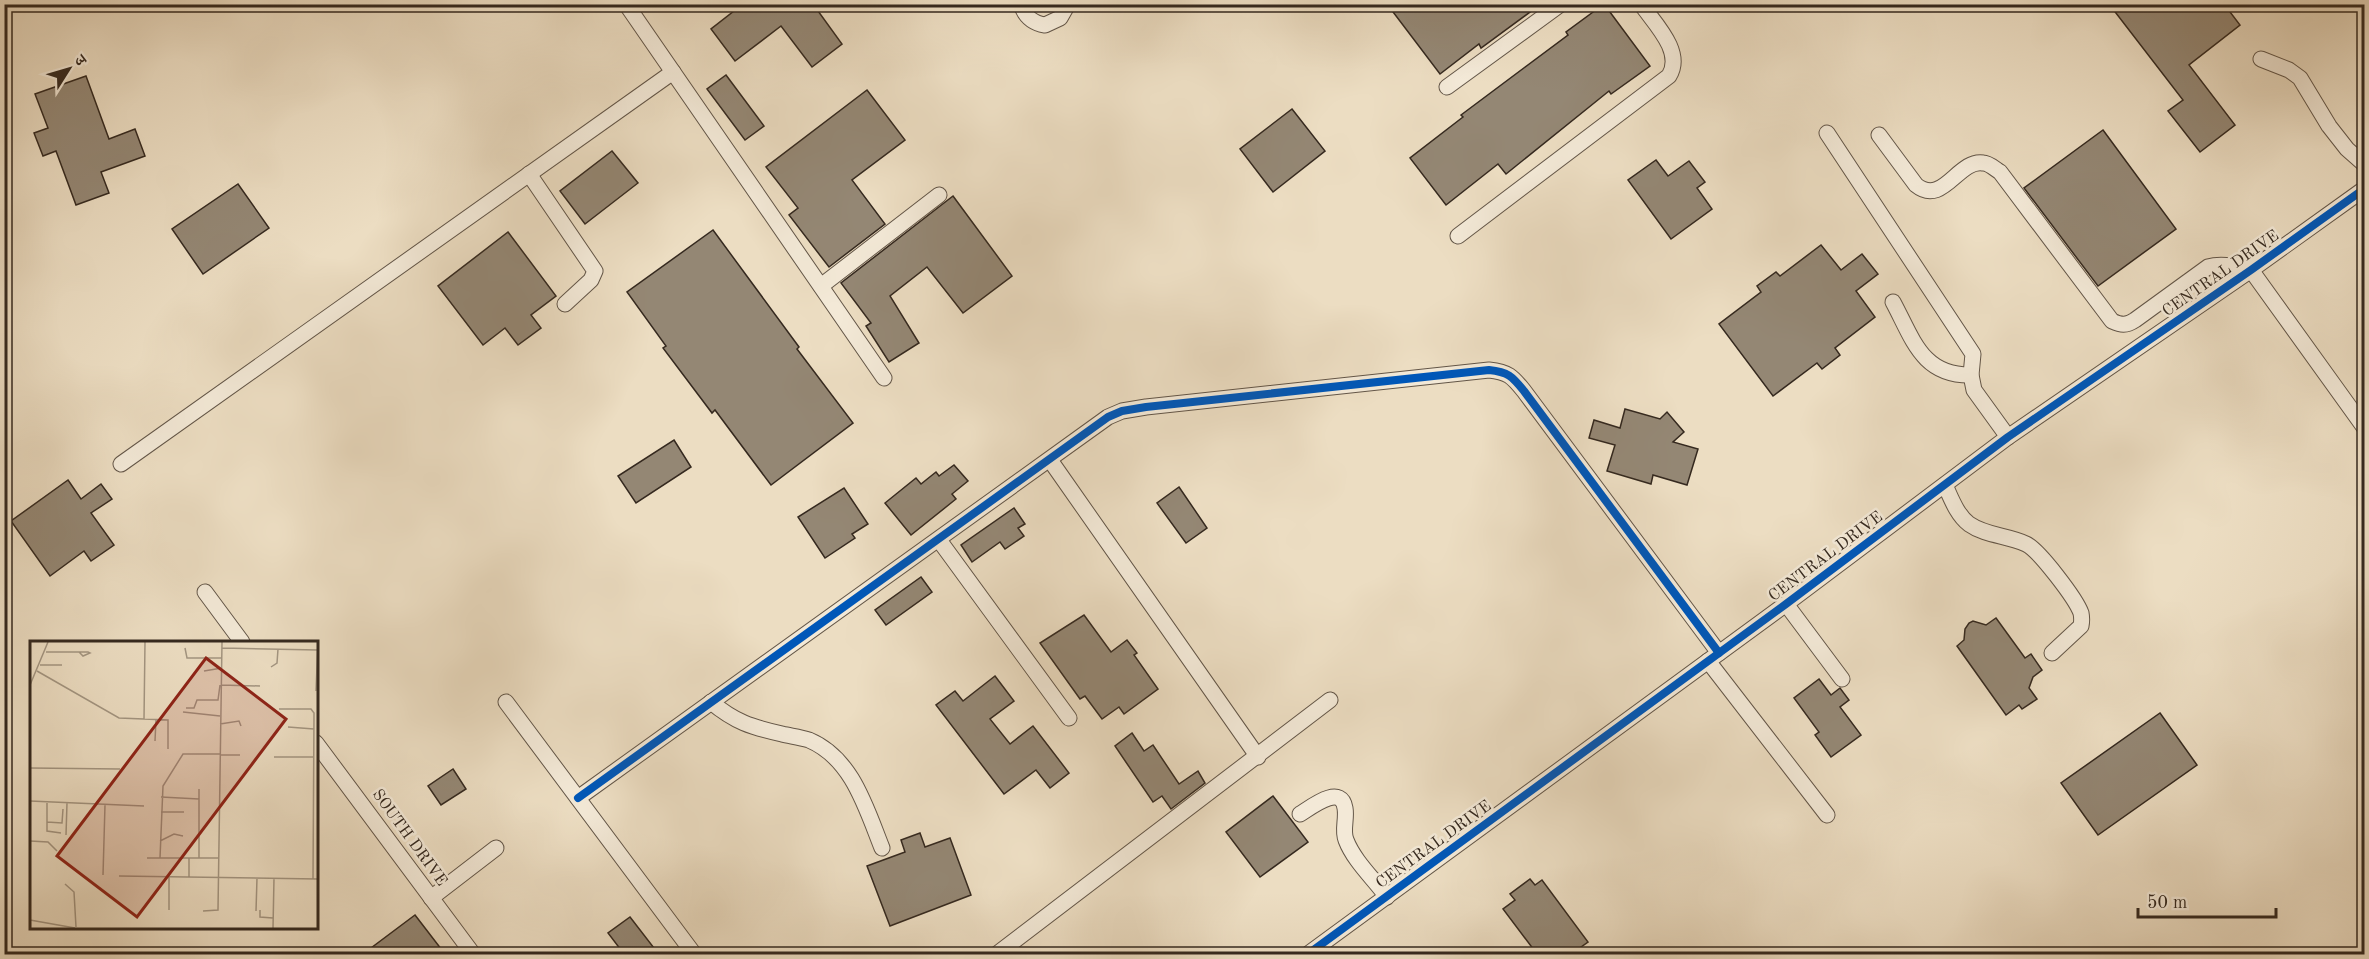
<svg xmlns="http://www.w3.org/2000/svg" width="2369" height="959" viewBox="0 0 2369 959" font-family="'Old Standard TT','Noto Serif Devanagari',serif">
<rect width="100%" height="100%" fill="#ecddc2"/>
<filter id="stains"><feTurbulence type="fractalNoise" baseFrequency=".00333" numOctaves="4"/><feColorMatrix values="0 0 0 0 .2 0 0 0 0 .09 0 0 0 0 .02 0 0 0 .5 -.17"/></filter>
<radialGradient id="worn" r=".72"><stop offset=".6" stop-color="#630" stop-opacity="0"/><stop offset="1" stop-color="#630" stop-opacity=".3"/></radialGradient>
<g fill="#948774" stroke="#35291f" stroke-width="1.5">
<path d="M743 4H813L842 44 812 67 781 26 735 61 711 29Z"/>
<path d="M1387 4H1541L1481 48 1479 44 1440 74Z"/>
<path d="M1604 4 1650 66 1611 94 1609 91 1506 174 1498 164 1446 205 1410 158 1463 117 1461 115 1568 35 1566 32Z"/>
<path d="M2109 4H2224L2240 25 2189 65 2235 125 2200 152 2168 111 2183 100Z"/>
<path d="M726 75 764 126 745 140 707 89Z"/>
<path d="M86 76 109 139 135 129 145 156 101 172 109 193 76 205 56 151 43 156 34 133 48 128 35 94Z"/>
<path d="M867 90 905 140 852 180 885 224 829 267 789 215 798 208 766 167Z"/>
<path d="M1292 109 1325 151 1273 192 1240 149Z"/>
<path d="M2103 130 2176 229 2098 286 2024 188Z"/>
<path d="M612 151 638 183 585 224 560 191Z"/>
<path d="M1656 160 1668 176 1689 161 1705 182 1697 188 1712 209 1671 239 1628 180Z"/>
<path d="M238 184 269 228 203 274 172 229Z"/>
<path d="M953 196 1012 276 963 313 927 267 890 296 919 343 889 362 866 326 871 323 841 283Z"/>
<path d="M713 230 799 347 797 349 853 423 771 485 715 410 712 413 663 348 666 346 627 292Z"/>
<path d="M508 232 556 296 531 315 541 328 518 345 505 328 483 345 438 286Z"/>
<path d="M1821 245 1841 270 1862 254 1878 274 1856 291 1875 317 1835 348 1840 355 1822 369 1817 363 1773 396 1719 324 1761 292 1757 286 1776 272 1780 276Z"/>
<path d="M1625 409 1660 419 1667 412 1684 432 1673 442 1698 449 1687 485 1653 475 1651 484 1607 471 1615 445 1589 438 1594 420 1620 428Z"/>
<path d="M674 440 691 467 636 503 618 476Z"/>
<path d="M954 465 968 481 952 494 956 499 911 535 885 503 916 478 921 484 936 472 939 476Z"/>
<path d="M68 480 81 499 101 484 112 499 91 513 114 545 91 561 84 551 50 576 11 521Z"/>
<path d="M1179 487 1207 528 1186 543 1157 503Z"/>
<path d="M844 488 868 524 852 534 855 538 825 558 798 517Z"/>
<path d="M1014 508 1025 524 1018 528 1024 536 1005 549 1000 542 972 562 961 545Z"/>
<path d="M921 577 932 592 886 625 875 610Z"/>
<path d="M1084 615 1111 652 1127 640 1137 653 1134 655 1158 689 1124 714 1119 707 1102 719 1085 696 1080 699 1040 643Z"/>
<path d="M1996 618 2025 658 2031 654 2042 670 2033 677 2029 688 2037 699 2022 709 2019 705 2006 715 1957 646 1964 640 1965 629 1969 623 1973 621 1986 625Z"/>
<path d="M995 676 1014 701 990 719 1010 744 1033 726 1069 773 1050 788 1036 770 1004 794 936 705 955 691 963 701Z"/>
<path d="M1819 679 1831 695 1840 688 1849 700 1840 707 1861 735 1831 757 1815 735 1819 732 1794 698Z"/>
<path d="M2160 713 2197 765 2098 835 2061 783Z"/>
<path d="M1132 733 1144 751 1153 745 1179 784 1198 771 1205 783 1171 809 1162 796 1153 802 1115 746Z"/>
<path d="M453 769 466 789 441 805 428 786Z"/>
<path d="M1273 796 1308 842 1260 877 1226 832Z"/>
<path d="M920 833 925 847 950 838 971 895 890 926 867 866 905 852 901 840Z"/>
<path d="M1530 879 1535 885 1542 880 1588 942 1571 954H1537L1503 909 1515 900 1510 894Z"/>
<path d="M415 915 445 954H363Z"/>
<path d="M630 917 654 948 645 954H624L608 933Z"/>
</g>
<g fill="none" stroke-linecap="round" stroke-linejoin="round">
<defs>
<g id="street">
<path d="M626 4 884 378"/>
<path d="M1021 4C1025 17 1033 23 1045 25L1060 18 1068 4"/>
<path d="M2261 59 2289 70 2300 78 2329 126 2347 149 2364 164"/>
<path d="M1447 87 1561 4"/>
<path d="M1827 133 1973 354 1971 375 1974 390 2008 437"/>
<path d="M1879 135 1916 185C1943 207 1958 159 1983 163 1989 163 1995 169 2000 172L2112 321C2121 325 2126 326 2135 320L2208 267C2228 261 2232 273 2253 257"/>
<path d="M529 174 595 271 591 280 565 304"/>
<path d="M1458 236 1669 76C1684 52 1655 24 1641 4"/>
<path d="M2251 270 2364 427"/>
<path d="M821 286 939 195"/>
<path d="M1893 302C1913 339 1922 376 1971 375"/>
<path d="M1050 460 1258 757"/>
<path d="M121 464 673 72"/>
<path d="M1945 485C1951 498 1957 515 1969 524 1986 536 2007 535 2026 544 2039 550 2076 599 2081 613 2082 618 2082 621 2081 626L2052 653"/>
<path d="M939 540 1069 718"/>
<path d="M205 592 242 642"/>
<path d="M1786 604 1842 679"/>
<path d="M1708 661 1827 815"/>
<path d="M506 702 694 954"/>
<path d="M711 702C735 722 751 727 782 734 790 736 800 737 809 740 852 758 866 808 882 848"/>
<path d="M316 743 473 954"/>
<path d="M578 798 1108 417 1122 411 1146 407 1489 370C1508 372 1512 376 1524 391L1719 653"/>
<path d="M1300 814C1310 808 1341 783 1345 808 1347 819 1342 830 1346 840 1354 861 1374 879 1387 897"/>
<path d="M431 898 496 848"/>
<path d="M997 954 1330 700"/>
<path d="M1308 954 1786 604 2008 437 2251 270 2364 189"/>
</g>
</defs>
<use href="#street" stroke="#635648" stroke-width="17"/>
<use href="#street" stroke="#f3e9d7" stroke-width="15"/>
<defs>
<g id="cycleway">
<path d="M578 798 1108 417 1122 411 1146 407 1489 370C1508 372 1512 376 1524 391L1719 653"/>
<path d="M1308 954 1786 604 2008 437 2251 270 2364 189"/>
</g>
</defs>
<use href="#cycleway" stroke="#f3e9d7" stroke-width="11"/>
<use href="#cycleway" stroke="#0057b8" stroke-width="8"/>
</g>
<g text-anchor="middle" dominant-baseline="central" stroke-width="5" stroke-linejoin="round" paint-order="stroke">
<g font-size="16" fill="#35291f" stroke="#f3e9d7">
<text transform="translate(2221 274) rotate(-35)">CENTRAL DRIVE</text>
<text transform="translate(1826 557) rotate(-37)">CENTRAL DRIVE</text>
<text transform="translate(409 838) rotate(54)">SOUTH DRIVE</text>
<text transform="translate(1434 845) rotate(-36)">CENTRAL DRIVE</text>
</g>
</g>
<g transform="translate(30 641)">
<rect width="288" height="288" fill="#ecddc2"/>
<path fill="none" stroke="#a39581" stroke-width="1.5" d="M155 7 157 17H192M192 7 288 9M16 11H58L60 12 53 15 49 11M10 24H32M241 26 247 22 248 8M7 30 89 77 138 79V108M174 30 192 27M0 44 18 1M191 44 230 45M286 50 288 1M156 67H164L167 59H188L190 44M249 68H281L284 72 283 238M153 71 190 75M114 78 115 1M190 83 209 80 211 85M258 86 284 88M125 100 126 78M190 114H210M244 116H284M0 127 90 128M169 148V217M131 156 169 158M0 160 114 165M17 162V190L31 192M131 171H154M17 181 32 182 33 168M36 194 37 162M0 200 18 201 27 210M130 200 144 193 153 195M117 217H188M130 217 133 145 153 113H190M159 217V236M73 234 75 164M89 235 288 238M35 243 44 251 46 286M139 269V236M230 269V276L243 277M173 270 188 269 192 1M226 270 227 237M0 279 45 287M243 287 244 237"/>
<path fill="#8f2418" fill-opacity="0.15" stroke="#8f2418" stroke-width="3" d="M176 17 256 78 107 276 27 215Z"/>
<rect width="288" height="288" fill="none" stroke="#35291f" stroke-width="3"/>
</g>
<rect width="2369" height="959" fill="none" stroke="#ecddc2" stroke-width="24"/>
<rect x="6" y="6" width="2357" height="947" fill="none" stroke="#35291f" stroke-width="3"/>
<rect x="12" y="12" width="2345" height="935" fill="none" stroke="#35291f" stroke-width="1.5"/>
<g transform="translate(69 69) rotate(53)" stroke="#f3e9d7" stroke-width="4.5" paint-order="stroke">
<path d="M0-4.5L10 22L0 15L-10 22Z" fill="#35291f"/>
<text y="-9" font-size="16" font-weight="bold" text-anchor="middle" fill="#35291f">उ</text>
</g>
<path d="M2138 908v9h138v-9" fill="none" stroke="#35291f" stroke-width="3"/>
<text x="2147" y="908" font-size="18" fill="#35291f" stroke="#f3e9d7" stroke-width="4.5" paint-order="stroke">50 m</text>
<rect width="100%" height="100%" filter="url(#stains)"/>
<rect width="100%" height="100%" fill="url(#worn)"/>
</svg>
